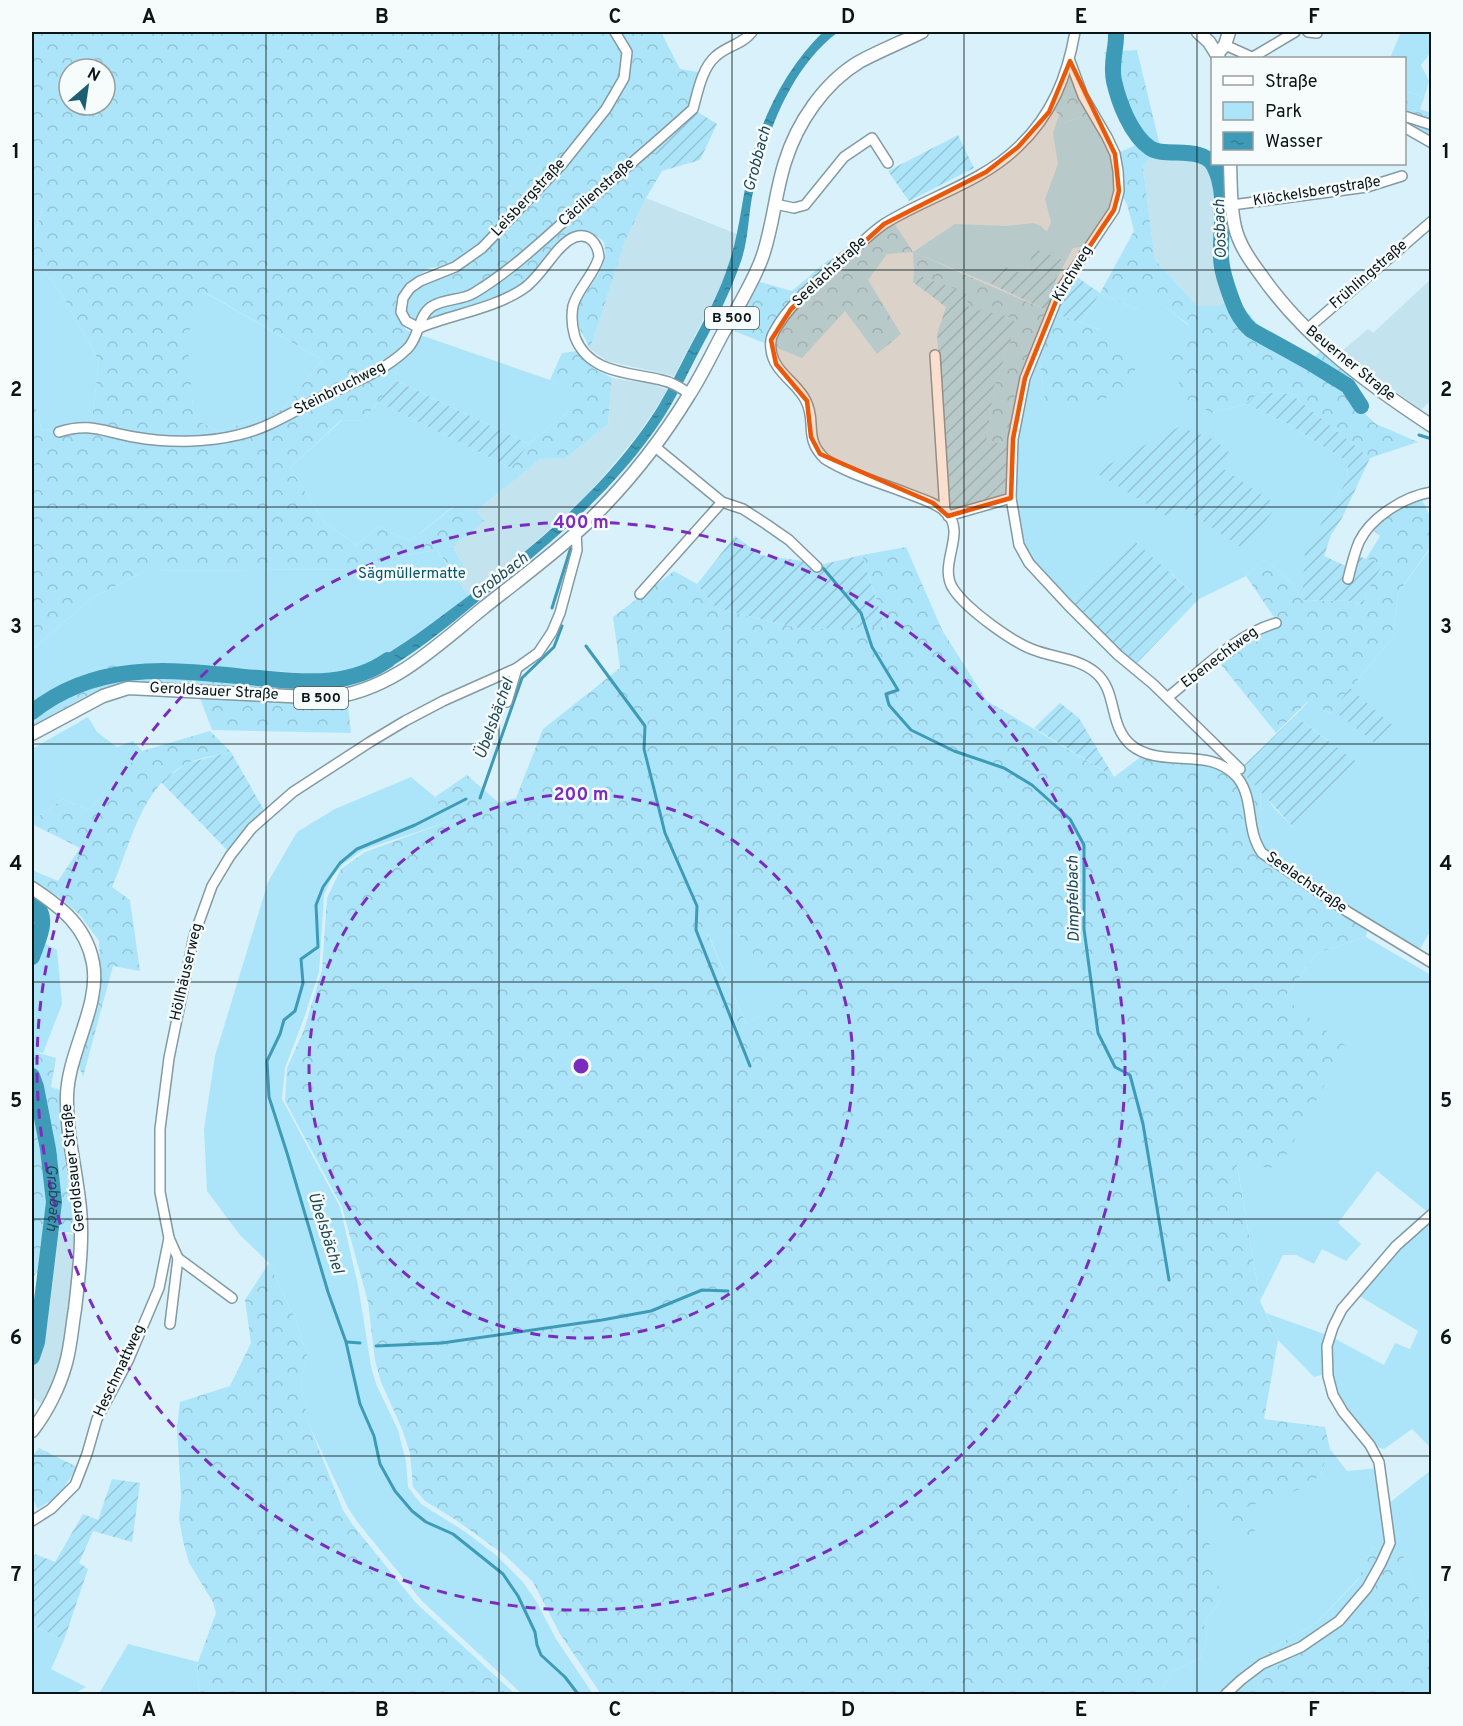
<svg xmlns="http://www.w3.org/2000/svg" width="1463" height="1726" viewBox="0 0 1463 1726" font-family="Overpass,sans-serif">
<defs>
<pattern id="forest-crowns" width="20" height="18" patternUnits="userSpaceOnUse" patternTransform="scale(1.5)"><rect width="20" height="18" fill="#ace5f9"/><path d="M2 6a3 3 0 1 1 6 0M12 15a3 3 0 1 1 6 0" fill="none" stroke="#93c4d5"/></pattern>
<pattern id="garden-furrows" width="10" height="10" patternUnits="userSpaceOnUse" patternTransform="scale(1.5)"><rect width="10" height="10" fill="#ace5f9"/><path d="M-1 1l2-2M0 10L10 0M9 11l2-2" fill="none" stroke="#93c4d5"/></pattern>
<pattern id="water-ripples" width="26" height="14" patternUnits="userSpaceOnUse" patternTransform="scale(1.5)"><rect width="26" height="14" fill="#3e9bb8"/><path d="M2 4q2-2 4 0t4 0M15 11q2-2 4 0t4 0" fill="none" stroke="#327d95"/></pattern>
</defs>
<rect width="100%" height="100%" fill="#d9f1fa"/>
<g fill="#c3e3ef">
<path d="M1160 146 1205 152 1212 159V164L1219 165 1229 223 1226 264 1233 296 1220 306H1197L1155 260 1143 167Z"/>
<path d="M646 198 737 234 730 262 722 284 674 376 607 361 590 349 626 239Z"/>
<path d="M1431 279V400L1421 410 1342 351 1368 329 1373 333Z"/>
<path d="M612 378 652 384 668 390 640 432 588 495 525 551 469 596 456 576 465 567 452 547 483 521 476 511 540 459 566 458 608 424Z"/>
<path d="M52 1232 75 1235 71 1287 63 1348 58 1372 42 1404 32 1397V1362L39 1342Z"/>
</g>
<g fill="#ace5f9">
<path d="M1401 32H1431V52L1421 65 1429 81 1424 98 1405 90 1404 58H1390Z"/>
<path d="M1092 114 1107 137 1119 191 1111 209 1087 246 1073 248 1066 261 1033 249 1027 275 1000 266 991 284 913 252 955 224 1006 226 1033 223 1041 226 1047 232 1051 222 1045 199 1058 164 1053 133 1059 115 1066 122Z"/>
<path d="M32 202 43 206 32 243Z"/>
<path d="M32 254 66 301 99 361 92 419 42 431 32 393Z"/>
<path d="M454 269 449 296 416 322C410 319 406 314 407 306 407 285 437 277 454 269Z"/>
<path d="M509 271 522 284 502 296 426 321 432 311Z"/>
<path d="M204 292 322 360 283 409 218 432 194 418 186 337Z"/>
<path d="M1100 293 1136 309 1150 294 1189 326 1212 413 1246 404 1288 424 1348 462 1347 480 1306 550 1302 600 1293 584 1264 559 1246 576 1199 599 1172 574 1098 575 1068 605 1029 563 1009 496 1008 442 1023 375 1039 357 1045 402 1101 330 1081 323Z"/>
<path d="M406 330 550 380 570 392 569 411 529 444 395 380Z"/>
<path d="M378 402 511 468 528 469 476 511 454 506 410 541 378 527 357 545 325 523 290 468 342 420 363 421Z"/>
<path d="M1430 549 1431 550 1432 872 1429 873 1431 892 1432 928 1417 954 1262 850 1260 789 1274 808 1293 827 1329 741 1295 716 1308 702 1330 713 1393 637 1398 593Z"/>
<path d="M437 550 469 596 383 658 348 673 326 675 209 666H101L42 697 32 705V650L92 598 145 571 361 569 382 559Z"/>
<path d="M88 717 97 732 117 747 133 741 142 751 89 810 63 799 32 821V749Z"/>
<path d="M411 777 435 797 447 822 363 850 343 864 332 877 324 895 319 972 304 1018 285 1068 282 1099 340 1207 358 1285 371 1366 376 1384 398 1430 406 1462 408 1487 421 1504 464 1531 496 1555 523 1582 536 1601 556 1639 593 1694H522L422 1601 359 1524 348 1508 310 1427 300 1384 307 1355 297 1323 269 1263 240 1235 207 1191 204 1129 215 1056 268 882 297 832 335 809Z"/>
<path d="M736 932 789 998 746 1024 708 933Z"/>
<path d="M1366 937 1431 975V1617L1426 1616 1402 1554 1372 1547 1359 1578 1316 1623 1277 1645 1230 1684 1222 1694H1160L1171 1672 1200 1658 1207 1638 1204 1623 1221 1600 1195 1512 1177 1493 1179 1482 1195 1478 1320 1475 1330 1449 1347 1471 1380 1468 1389 1503 1430 1471 1429 1446 1412 1429 1384 1449 1370 1445 1343 1412 1322 1375 1314 1377 1278 1340 1266 1313 1330 1336 1384 1365 1395 1343 1410 1349 1418 1331 1356 1294 1430 1214 1377 1171 1338 1223 1361 1244 1346 1261 1322 1249 1314 1264 1296 1255H1283L1260 1301 1237 1164 1279 1167 1284 998 1317 953Z"/>
<path d="M42 942 57 950 62 1004 43 1053 32 1051V964Z"/>
<path d="M32 1625 64 1640 51 1669 86 1687 74 1694H32Z"/>
<path d="M128 1644 198 1662 197 1675 200 1694H107L100 1692Z"/>
</g>
<g fill="url(#forest-crowns)" fill-rule="evenodd">
<path d="M32 32H661L680 69 704 73 693 109 652 146 662 171 646 198 626 239 590 349C587 342 582 334 579 327 570 299 601 282 605 257 606 252 604 247 604 242 597 236 589 229 579 232 561 236 538 271 522 284L504 266 480 285 449 296 446 287 453 269C447 269 436 266 430 268 426 270 422 274 418 276 395 291 388 307 406 330L395 380 363 421 341 420 290 468 325 523 357 545 378 527 410 541 455 506 476 511 484 521 452 547 465 567 456 576 437 550 382 559 361 569 145 571 92 598 32 650V393L42 431 92 419 99 361 66 301 32 254V243L43 207 32 202ZM69 69H105V105H69ZM205 292 322 360 283 409 218 432 194 418 187 337Z"/>
<path d="M1137 50 1160 146 1143 167 1155 260 1197 306H1220L1233 296 1269 337 1311 360 1323 349 1353 375V403L1376 424 1418 442 1370 458 1291 394 1259 392 1246 404 1212 413 1187 399 1164 354 1189 325 1150 295 1136 309 1100 293 1134 231 1127 204 1119 191 1115 154 1134 146 1104 52Z"/>
<path d="M1075 75 1092 114 1065 122 1052 107 1064 76Z"/>
<path d="M1405 90 1424 98 1420 109 1431 113V142L1405 127Z"/>
<path d="M894 223 913 252 1048 311 1023 375 1008 442 986 443 994 387 1013 333 968 308 965 293 914 274 913 252 887 254 868 280 901 334 877 354 845 311 802 358 734 331 760 282 792 291 826 262Z"/>
<path d="M1057 314 1101 330 1135 358V390L1064 410 1045 402 1039 357Z"/>
<path d="M577 351 593 368 612 378 608 424 566 458 540 459 528 469 511 468 529 444 569 411V392L550 380 562 353Z"/>
<path d="M1422 500 1431 518V550L1429 549 1398 593 1393 637 1330 713 1307 702 1276 733 1219 662 1245 642 1278 623 1246 576 1264 559 1293 584 1302 600 1347 601 1363 605 1366 593 1382 564 1366 559 1380 536 1372 529 1393 508Z"/>
<path d="M906 547 942 630 987 701 1114 777 1142 756 1223 758 1240 769 1260 789 1262 850 1369 922 1366 937 1317 953 1284 998 1346 1046 1279 1168 1237 1165 1260 1301 1278 1340 1264 1419 1325 1427 1330 1449 1320 1475 1306 1487 1247 1507 1205 1508 1195 1479 1179 1482 1177 1493 1195 1511 1212 1549 1221 1600 1204 1623 1207 1638 1200 1658 1171 1672 1160 1694H601L560 1634 533 1582 506 1556 456 1520 425 1501 413 1487 410 1453 402 1429 381 1382 375 1360 368 1302 342 1207 285 1101 287 1068 304 1030 322 970 327 898 341 869 365 852 447 822 435 797 467 775 499 803 516 798 543 729 620 668 613 617 674 571 697 584 716 608 802 629 885 626 862 555ZM736 932 788 998 746 1024 708 934Z"/>
<path d="M122 665C151 665 180 665 210 666 260 669 318 684 366 666L374 676 331 693 125 681 84 697 32 726V705L42 697 101 666Z"/>
<path d="M200 698 348 705 351 733 212 730Z"/>
<path d="M210 731 231 752C217 756 199 757 186 764 140 788 131 844 112 887L130 900 140 971 113 966 83 1077 77 1061 100 969 99 941 80 915 59 897 32 880V870L58 881 80 848 32 824V821L63 799 89 810 142 751Z"/>
<path d="M32 1051 56 1058 51 1087 60 1090 64 1151 75 1233 48 1230 44 1273H36L32 1281Z"/>
<path d="M269 1263 297 1323 307 1355 300 1384 310 1427 343 1510 352 1524 416 1603 515 1694H200L197 1675 198 1662 216 1613 213 1602 189 1563 183 1541 179 1518 181 1497 177 1427 180 1402 230 1386 251 1343 245 1300Z"/>
<path d="M32 1304 35 1316 38 1318 35 1342 32 1351Z"/>
<path d="M39 1448 77 1467 58 1497 37 1509 32 1495V1456Z"/>
<path d="M1240 1515C1252 1520 1256 1531 1257 1543L1229 1532 1222 1516Z"/>
<path d="M1372 1547 1402 1553 1426 1616 1431 1617V1694H1223L1230 1684 1277 1645 1316 1623 1358 1580Z"/>
</g>
<g fill="url(#garden-furrows)">
<path d="M693 109 717 124 700 160 662 171 652 146Z"/>
<path d="M958 135 974 168 909 201 888 171Z"/>
<path d="M1033 248 1066 261 1055 282 1059 291 1049 304 1048 311 991 284 1000 265 1027 275Z"/>
<path d="M914 274 966 293 969 308 1014 318 1013 333 994 387 986 443 1008 442 1009 496 949 509 937 334 946 307 913 282Z"/>
<path d="M1074 275 1100 293 1081 323 1057 314 1058 300Z"/>
<path d="M395 380 399 382 529 444 511 468 378 402Z"/>
<path d="M1259 392 1291 394 1370 458 1342 518 1331 535 1324 556 1350 568 1354 555 1383 564 1366 593 1363 605 1348 601 1302 600 1305 551 1347 480 1348 462 1288 424 1246 404Z"/>
<path d="M1179 427 1213 439 1232 455 1222 468 1277 505 1245 550 1179 505 1168 517 1095 472Z"/>
<path d="M735 536 761 555 824 564 862 555 885 627 802 629 716 608 697 584Z"/>
<path d="M1130 537 1199 599 1136 664 1092 629 1068 605 1098 575Z"/>
<path d="M1350 688 1392 725 1375 743 1333 710Z"/>
<path d="M1060 703 1079 718 1114 777 1034 728Z"/>
<path d="M1295 716 1359 764 1293 827 1240 769Z"/>
<path d="M231 752 264 810 229 852 161 782 187 763Z"/>
<path d="M112 1479 140 1483 132 1542 93 1531 79 1563 88 1569 64 1640 32 1625V1563L35 1554 55 1562 83 1514 98 1520Z"/>
</g>
<path fill="url(#water-ripples)" d="M823 32H838C788 70 765 138 752 197 748 220 748 243 740 264 730 293 716 320 702 346 689 370 678 395 663 418 616 490 547 547 480 600 446 628 413 656 374 676L366 666C400 648 432 623 463 600 534 547 605 488 654 413 668 391 679 368 691 345 705 319 720 292 729 263 740 231 742 197 750 165 762 116 787 67 823 32Z"/>
<g fill="none" stroke-linecap="round" stroke-linejoin="round">
<g stroke="#3e9bb8" stroke-width="3">
<path d="M1419 435 1432 439"/>
<path d="M823 568 861 613 872 647 898 690 886 694 889 705 911 730 954 751 1004 768 1032 785 1070 819 1084 845V929L1098 1033 1115 1067 1130 1075 1143 1124 1169 1280"/>
<path d="M552 608 571 547"/>
<path d="M586 646 645 726 644 749 665 833 697 906 696 930 750 1066"/>
<path d="M480 798 522 678 554 647 562 626"/>
<path d="M466 799 415 825 357 849 340 863 323 887 316 905 318 947 301 959 303 983 295 1011 284 1020 280 1034 267 1061 269 1097 287 1153 328 1292 346 1342 360 1404 374 1436 380 1464 395 1491 412 1511 426 1522 453 1534 503 1574 518 1596 535 1632 537 1645 541 1655 565 1677 578 1694"/>
<path d="M32 947 37 943"/>
<path d="M32 1298 37 1315 40 1317"/>
<path d="M347 1342 360 1343"/>
<path d="M376 1346 442 1343 602 1320 651 1311 702 1290 728 1291"/>
</g>
<g stroke="#3e9bb8" stroke-width="16">
<path d="M1116 32C1117 49 1110 62 1114 81 1119 103 1131 135 1150 148 1164 158 1203 145 1214 166 1228 193 1220 227 1221 256 1221 271 1227 286 1232 300 1236 312 1242 322 1251 330L1309 362 1348 386 1361 406"/>
<path d="M32 712C104 655 185 672 269 679 311 683 352 685 388 660"/>
<path d="M32 901C51 917 39 937 32 957"/>
<path id="s1" d="M32 1076 36 1087 48 1149 54 1202 37 1342 32 1357"/>
</g>
<defs>
<g id="minor">
<path d="M1075 32C1067 77 1052 115 1018 147 981 183 927 197 884 224 872 232 861 244 849 253 825 275 790 302 774 332 771 337 770 343 771 349 773 372 797 382 806 401 817 423 803 438 825 459 850 475 882 483 909 494 922 499 936 503 946 512 968 534 936 565 954 590 968 610 1014 644 1037 651 1057 658 1080 659 1096 673 1118 692 1108 725 1131 745 1162 770 1209 745 1237 777 1255 799 1245 829 1262 853L1348 912 1432 963"/>
<path d="M1308 32 1317 33"/>
<path d="M1225 45 1254 58"/>
<path d="M1253 57 1295 32"/>
<path d="M1070 61 1083 96 1107 137 1115 154 1118 171 1119 191 1114 210 1061 289 1025 378 1013 439 1011 498 1019 545 1029 563 1068 605 1118 655 1153 684 1240 769"/>
<path d="M1404 116 1432 125"/>
<path d="M1404 127 1432 143"/>
<path d="M775 204 794 208 805 205 844 157 872 138 888 163"/>
<path d="M1232 205 1367 187 1402 176"/>
<path d="M419 328C453 314 493 309 523 289 542 277 556 244 575 237 590 232 598 245 599 257 594 275 578 288 573 306 571 317 572 327 575 337 589 374 630 372 661 380 672 382 681 388 690 394"/>
<path d="M419 328 406 321 401 312 403 298 410 288 420 281 455 267 482 248 563 163 606 109 624 78 627 52 615 32"/>
<path d="M1306 330 1432 221"/>
<path d="M935 355 945 512"/>
<path d="M59 432C90 422 104 432 134 437 167 443 206 443 238 435 266 429 291 413 316 400 348 384 381 374 407 349 419 338 418 316 431 307 444 298 461 301 474 293 509 272 540 243 570 216 611 181 653 145 693 109 698 91 702 68 716 56 727 46 743 44 752 32"/>
<path d="M654 446 722 502 743 509 766 524 789 540 817 567"/>
<path d="M948 516 1011 498"/>
<path d="M1348 579C1351 567 1354 554 1359 542 1371 517 1405 496 1432 492"/>
<path d="M640 594 722 502"/>
<path d="M1168 697C1200 672 1236 634 1276 623"/>
<path d="M507 702 517 668"/>
<path d="M178 1258 232 1298"/>
<path d="M170 1324 178 1258 169 1238 160 1192V1129L169 1058 194 936 212 886 230 856 252 828 293 792 370 742 405 721 443 701 517 668 538 653 552 632 560 613 577 550 576 532"/>
<path d="M32 1521 51 1509 75 1485 87 1454 97 1419 128 1361 159 1288 169 1238"/>
<path d="M1226 1694 1241 1680 1262 1664 1301 1647 1339 1621 1367 1588 1381 1563 1390 1543 1379 1462 1370 1445 1343 1412 1333 1395 1328 1376 1327 1346 1333 1327 1342 1309 1396 1246 1432 1214"/>
</g>
<g id="major">
<path d="M1198 32 1209 42 1219 58"/>
<path d="M1217 54 1225 45 1229 32"/>
<path d="M1230 164C1231 184 1230 207 1235 227 1239 245 1250 260 1261 275 1305 338 1368 384 1432 426"/>
<path d="M32 734 103 696 128 688 326 698C390 692 434 648 482 609 517 581 554 554 587 523 626 485 661 441 689 395 702 375 712 353 723 333 737 308 752 285 762 258 773 227 775 193 785 162 797 123 824 83 859 62 879 51 902 42 922 32"/>
<path d="M32 888C61 907 86 926 93 963 101 1005 68 1052 67 1096 66 1131 75 1165 79 1200 84 1236 79 1273 75 1309 72 1326 71 1345 66 1363 60 1386 47 1412 32 1431"/>
</g>
</defs>
<use href="#minor" stroke="#839aa2" stroke-width="12"/>
<use href="#major" stroke="#839aa2" stroke-width="15"/>
<use href="#minor" stroke="#fff" stroke-width="9"/>
<use href="#major" stroke="#fff" stroke-width="12"/>
</g>
<path fill="#e8590c" fill-opacity="0.2" stroke="#e8590c" stroke-width="4.5" stroke-linejoin="round" d="M1070 61 1115 154 1119 191 1114 210 1061 289 1025 378 1013 439 1011 498 948 516 933 503 820 454 811 437 807 401 776 364 771 340 791 309 884 224 986 172 1018 147 1049 112Z"/>
<path fill="none" stroke="#0b1417" stroke-width="1.5" stroke-opacity="0.55" d="M266 32V1694M499 32V1694M732 32V1694M964 32V1694M1197 32V1694M32 270H1432M32 507H1432M32 744H1432M32 982H1432M32 1219H1432M32 1456H1432"/>
<g fill="none" stroke="#7b2cbf" stroke-width="3" stroke-dasharray="10 8">
<circle cx="581" cy="1066" r="272"/>
<circle cx="581" cy="1066" r="544"/>
</g>
<g text-anchor="middle" dominant-baseline="central" stroke-width="5" stroke-linejoin="round" paint-order="stroke">
<g fill="#f6fbfc" stroke="#52595c" stroke-width="1.5">
<rect x="705" y="307" width="54" height="22" rx="4.5"/>
<rect x="294" y="687" width="54" height="22" rx="4.5"/>
</g>
<g font-size="14" font-weight="bold" fill="#0b1417">
<text x="732" y="318">B 500</text>
<text x="321" y="698">B 500</text>
</g>
<g font-size="15" fill="#0b1417" stroke="#f6fbfc">
<text transform="translate(1317 192) rotate(-9)">Klöckelsbergstraße</text>
<text transform="translate(597 193) rotate(-41)">Cäcilienstraße</text>
<text transform="translate(529 198) rotate(-47)">Leisbergstraße</text>
<text transform="translate(830 272) rotate(-43)">Seelachstraße</text>
<text transform="translate(1073 274) rotate(-59)">Kirchweg</text>
<text transform="translate(1369 275) rotate(-41)">Frühlingstraße</text>
<text transform="translate(1350 364) rotate(39)">Beuerner Straße</text>
<text transform="translate(340 389) rotate(-27)">Steinbruchweg</text>
<text transform="translate(1220 658) rotate(-37)">Ebenechtweg</text>
<text transform="translate(214 692) rotate(3)">Geroldsauer Straße</text>
<text transform="translate(1306 883) rotate(35)">Seelachstraße</text>
<text transform="translate(187 972) rotate(-77)">Höllhäuserweg</text>
<text transform="translate(74 1168) rotate(-96)">Geroldsauer Straße</text>
<text transform="translate(120 1371) rotate(-65)">Heschmattweg</text>
</g>
<g font-size="15" fill="#06566b" stroke="#f6fbfc">
<text x="412" y="574">Sägmüllermatte</text>
</g>
<g font-size="16" font-style="italic" fill="#214957" stroke="#f6fbfc">
<text transform="translate(758 159) rotate(-75)">Grobbach</text>
<text transform="translate(1221 229) rotate(-92)">Oosbach</text>
<text transform="translate(500 577) rotate(-37)">Grobbach</text>
<text transform="translate(495 719) rotate(-70)">Übelsbächel</text>
<text transform="translate(1074 899) rotate(-91)">Dimpfelbach</text>
<text stroke="none"><textPath href="#s1" startOffset="124">Grobbach</textPath></text>
<text transform="translate(325 1233) rotate(72)">Übelsbächel</text>
</g>
</g>
<circle cx="581" cy="1066" r="9" fill="#7b2cbf" stroke="#f6fbfc" stroke-width="3"/>
<g font-size="18" text-anchor="middle" font-weight="bold" fill="#7b2cbf" stroke="#f6fbfc" stroke-width="5" stroke-linejoin="round" paint-order="stroke">
<text x="581" y="528">400 m</text>
<text x="581" y="800">200 m</text>
</g>
<rect width="1463" height="1726" fill="none" stroke="#f6fbfc" stroke-width="66"/>
<rect x="1211" y="57" width="195" height="108" fill="#f6fbfc" stroke="#989fa0" stroke-width="1.5"/>
<rect x="1223" y="76" width="30" height="9" fill="#ffffff" stroke="#989fa0" stroke-width="1.5"/>
<text x="1265" y="87" font-size="18" fill="#0b1417">Straße</text>
<rect x="1223" y="102" width="30" height="18" fill="#ace5f9" stroke="#989fa0" stroke-width="1.5"/>
<text x="1265" y="117" font-size="18" fill="#0b1417">Park</text>
<rect x="1223" y="132" width="30" height="18" fill="url(#water-ripples)" stroke="#989fa0" stroke-width="1.5"/>
<text x="1265" y="147" font-size="18" fill="#0b1417">Wasser</text>
<g transform="translate(87 87) rotate(29)"><circle r="28" fill="#f6fbfc" stroke="#989fa0" stroke-width="1.5"/>
<path d="M0-4.5L10 22L0 15L-10 22Z" fill="#1c5f73"/>
<text y="-9" font-size="16" font-weight="bold" text-anchor="middle" fill="#0b1417">N</text>
</g>
<rect x="33" y="33" width="1397" height="1660" fill="none" stroke="#0b1417" stroke-width="2"/>
<g font-size="20" text-anchor="middle" font-weight="bold" fill="#0b1417">
<text x="149" y="23">A</text>
<text x="382" y="23">B</text>
<text x="615" y="23">C</text>
<text x="848" y="23">D</text>
<text x="1081" y="23">E</text>
<text x="1314" y="23">F</text>
<text x="16" y="158">1</text>
<text x="1446" y="158">1</text>
<text x="16" y="396">2</text>
<text x="1446" y="396">2</text>
<text x="16" y="633">3</text>
<text x="1446" y="633">3</text>
<text x="16" y="870">4</text>
<text x="1446" y="870">4</text>
<text x="16" y="1107">5</text>
<text x="1446" y="1107">5</text>
<text x="16" y="1344">6</text>
<text x="1446" y="1344">6</text>
<text x="16" y="1581">7</text>
<text x="1446" y="1581">7</text>
<text x="149" y="1716">A</text>
<text x="382" y="1716">B</text>
<text x="615" y="1716">C</text>
<text x="848" y="1716">D</text>
<text x="1081" y="1716">E</text>
<text x="1314" y="1716">F</text>
</g>
</svg>
